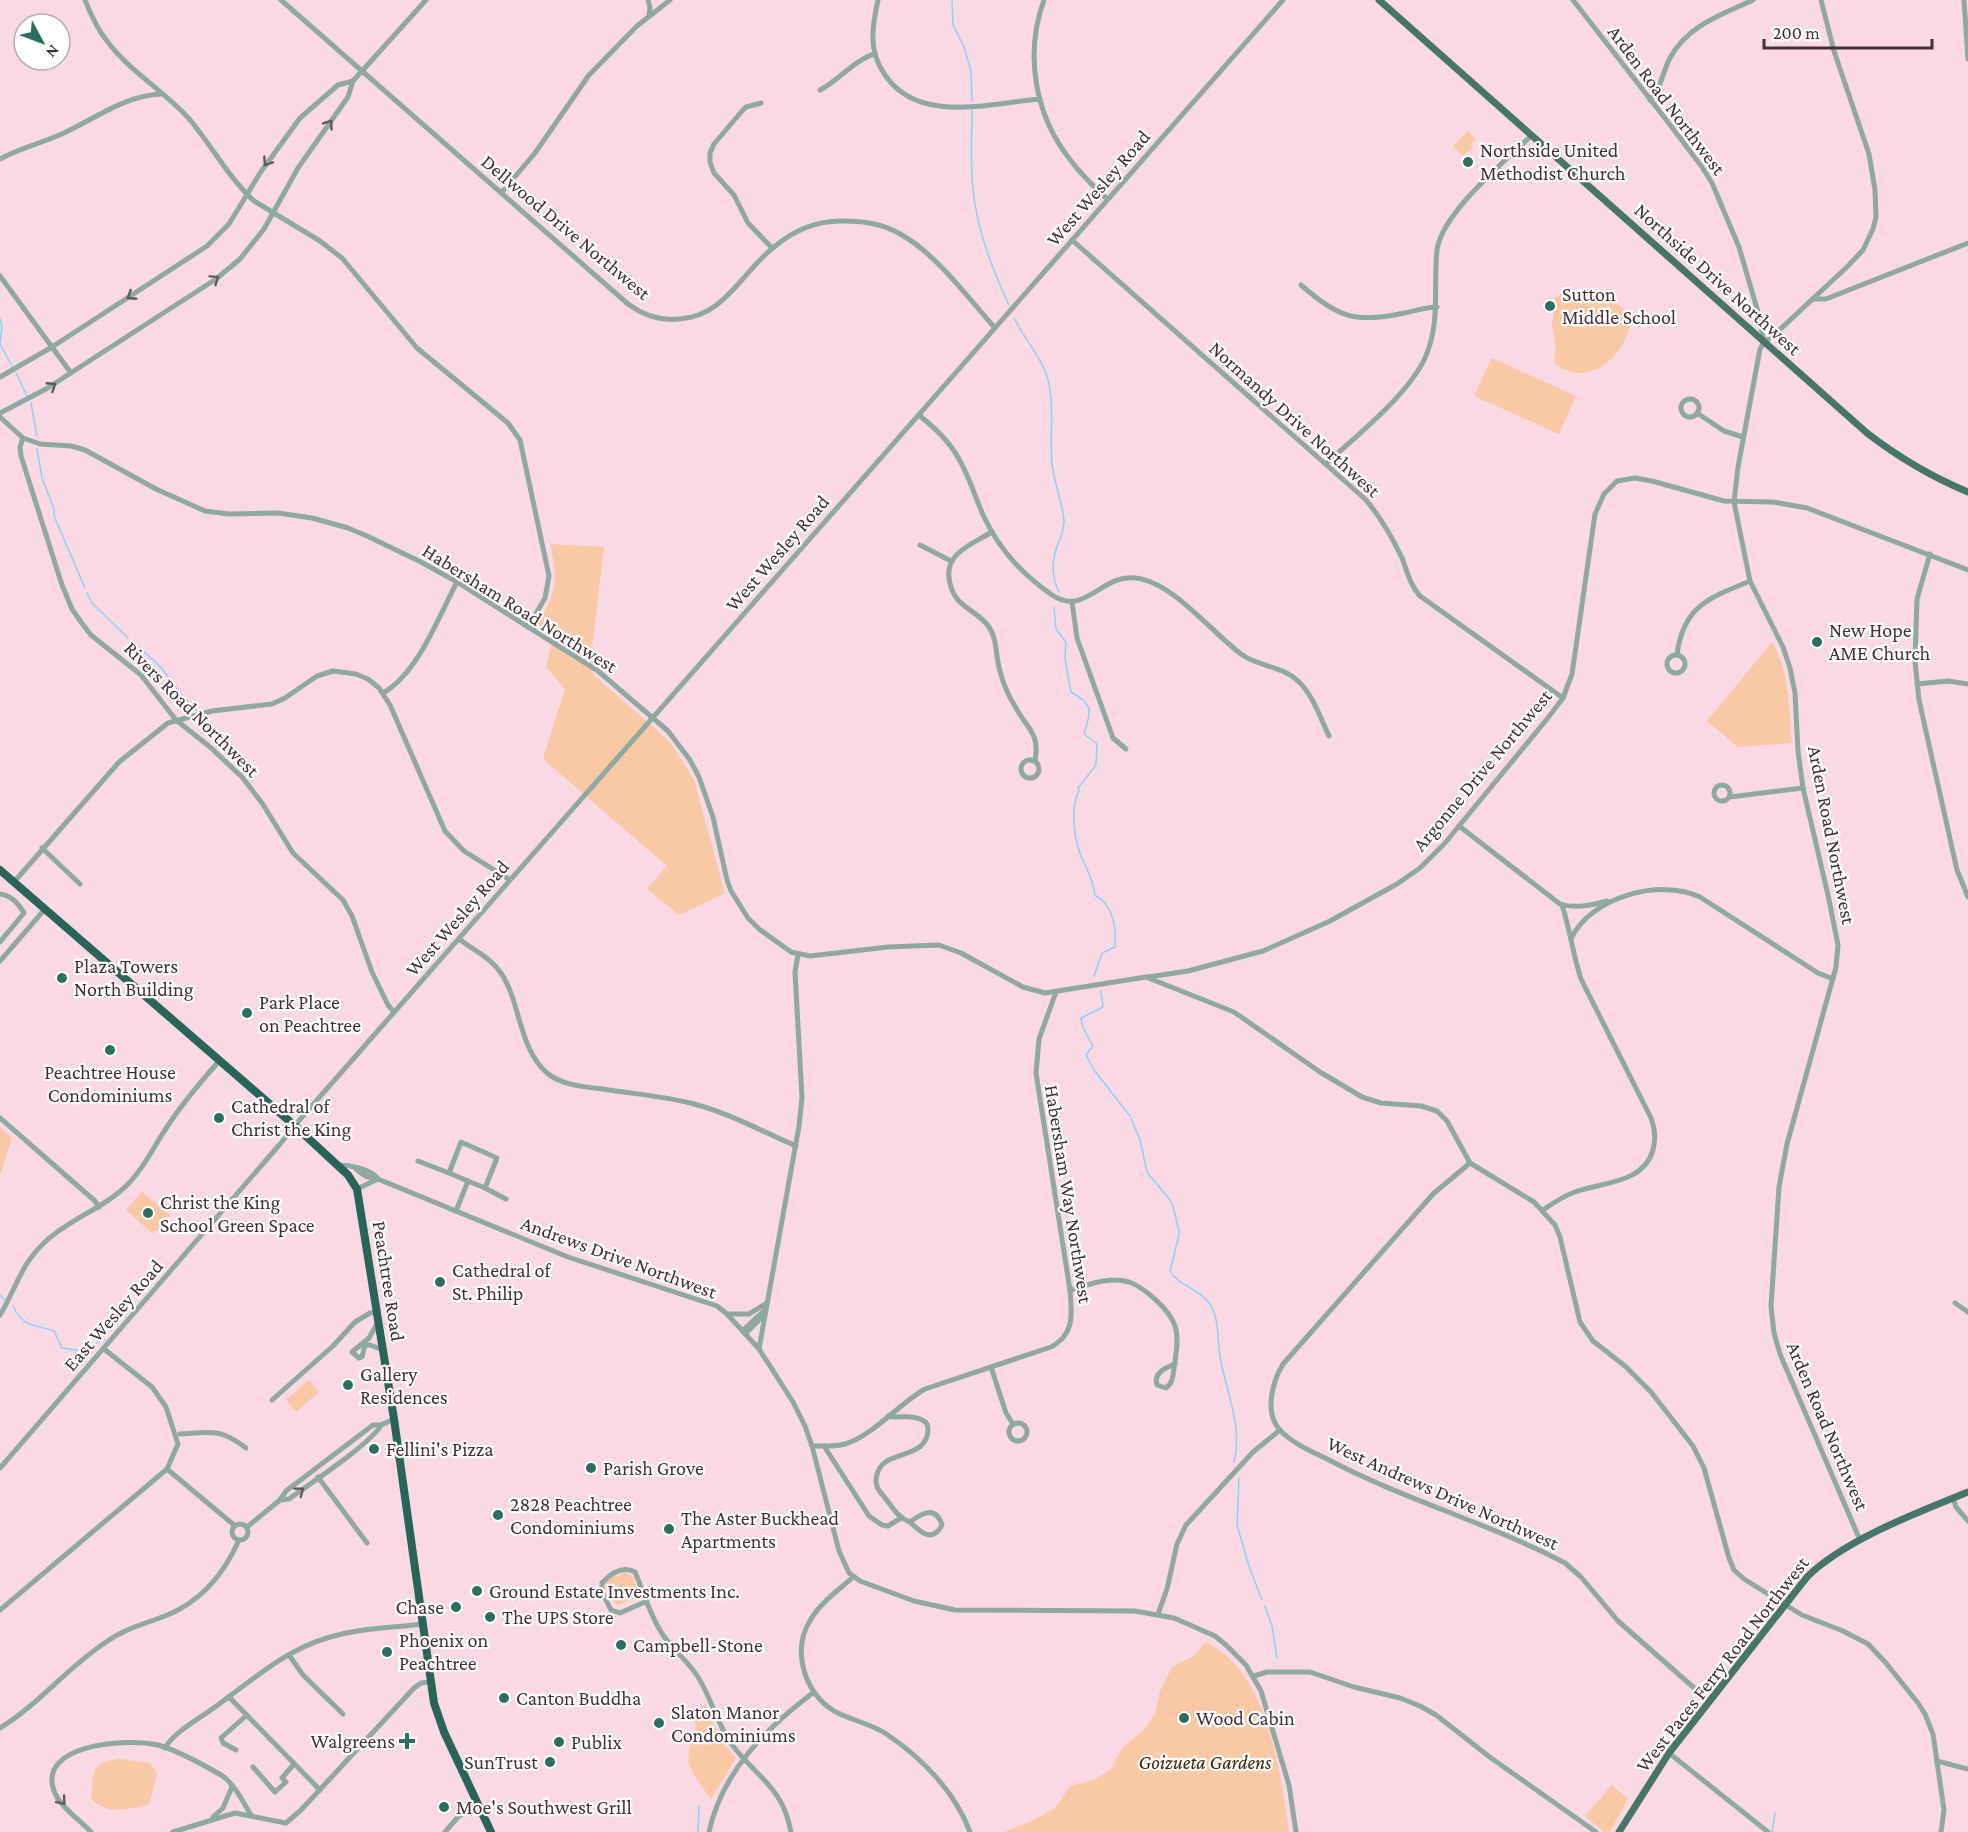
<svg xmlns="http://www.w3.org/2000/svg" width="1968" height="1832" viewBox="0 0 1968 1832" font-family="'Crimson Pro',serif">
<rect width="100%" height="100%" fill="#fad9e4"/>
<g fill="#f9c8a5">
<path d="M1468 131 1476 139 1471 144 1473 147 1463 156 1453 146Z"/>
<path d="M1566 290C1593 292 1615 293 1631 319 1628 345 1606 375 1576 373 1569 372 1560 367 1554 364L1556 348 1552 325 1555 298Z"/>
<path d="M1492 358 1576 396 1559 434 1474 396Z"/>
<path d="M550 544 604 547 591 658 593 674 671 743 694 780 725 893 679 915 647 889 667 866 543 759 565 689 546 667 554 635 537 624C557 592 558 581 550 544Z"/>
<path d="M1772 642C1790 674 1789 706 1792 743L1738 747 1707 721Z"/>
<path d="M0 1127 12 1138 0 1175Z"/>
<path d="M142 1192 170 1215 153 1234 126 1210Z"/>
<path d="M309 1380 319 1392 296 1412 288 1403 287 1399Z"/>
<path d="M625 1572 633 1577 639 1594 636 1598 618 1605 609 1597 605 1585 609 1579Z"/>
<path d="M1205 1642C1268 1670 1280 1771 1289 1832H1004L1032 1821 1055 1808 1070 1786 1094 1780 1111 1769 1123 1747 1143 1731 1155 1714 1160 1691 1172 1667 1194 1656Z"/>
<path d="M705 1704 722 1742 736 1758 711 1799 695 1777 688 1761 691 1734 695 1731 696 1724 692 1718 687 1716 686 1711Z"/>
<path d="M120 1759 150 1763 157 1773 149 1805C130 1809 106 1815 91 1799 94 1772 90 1762 120 1759Z"/>
<path d="M1612 1785 1628 1799 1610 1832H1604L1585 1816Z"/>
</g>
<g fill="none" stroke-linecap="round" stroke-linejoin="round">
<g stroke="#8cd1fb" stroke-width="1.5">
<path d="M952 0 953 25 964 47 971 71 972 101"/>
<path d="M972 110C972 137 970 163 973 190 977 229 992 269 1009 305"/>
<path d="M1014 318C1023 337 1038 353 1046 373 1056 403 1049 433 1052 464 1054 483 1063 503 1064 522 1064 530 1061 537 1058 544 1051 561 1051 576 1059 592"/>
<path d="M0 319 2 327 0 344 12 366"/>
<path d="M16 373 27 396"/>
<path d="M31 403 37 436"/>
<path d="M37 449 42 478 54 509V516L85 588"/>
<path d="M87 593 92 603 128 638"/>
<path d="M1054 607 1056 629 1066 642 1065 659 1071 692C1094 705 1091 710 1084 734L1097 744 1096 765 1078 788 1079 791C1070 807 1074 839 1081 856 1087 870 1093 879 1095 895 1114 906 1116 928 1115 947L1102 953 1094 976"/>
<path d="M133 642 160 666 180 693 197 711"/>
<path d="M204 717 233 747 252 781"/>
<path d="M1101 991 1103 1007 1081 1018 1083 1028 1093 1046 1086 1055 1094 1070 1130 1116 1140 1140 1147 1172 1169 1199 1173 1206 1179 1231 1178 1239 1170 1271C1179 1287 1199 1288 1209 1303 1220 1318 1217 1340 1220 1357 1226 1391 1243 1427 1234 1462"/>
<path d="M0 1295 5 1300"/>
<path d="M13 1306C23 1328 35 1324 54 1331L62 1348 77 1350 83 1354 102 1339 105 1340"/>
<path d="M1239 1478 1237 1525 1249 1566 1262 1600"/>
<path d="M1265 1606 1272 1626 1277 1658"/>
<path d="M698 1832 699 1806"/>
<path d="M1772 1832 1775 1813"/>
</g>
<g stroke="#8fa8a1" stroke-width="5">
<path d="M85 0C91 15 97 29 107 41 130 72 166 92 191 121 213 148 229 178 254 201L320 241 342 258 417 348 508 423 520 440 549 576 545 598 528 627"/>
<path d="M281 0 628 304C643 315 660 321 679 319 725 316 741 273 774 247 794 230 819 220 845 221 865 221 884 224 902 235 937 255 968 298 995 328"/>
<path d="M648 0 650 8 649 16"/>
<path d="M878 0C872 27 868 51 885 75 919 125 990 103 1040 99"/>
<path d="M1044 0C1024 55 1035 117 1072 162 1082 176 1095 187 1107 199"/>
<path d="M1573 0 1664 117 1702 167 1712 183 1739 247 1758 312 1764 342 1760 349 1738 467 1734 502 1750 581 1783 647 1790 668 1795 693 1798 751 1803 788 1828 895 1838 945 1836 967 1787 1144 1779 1187 1771 1306 1774 1333 1780 1354 1860 1540"/>
<path d="M1964 0 1968 59"/>
<path d="M820 90C839 80 857 58 875 54"/>
<path d="M1650 100C1661 89 1663 71 1670 58 1688 25 1721 15 1753 0"/>
<path d="M761 103 746 107 742 111 714 144 710 153V162L714 173 734 195 748 223 772 248"/>
<path d="M0 159C18 149 38 144 57 136 93 121 121 96 161 94"/>
<path d="M501 193 535 153 589 75 637 26 670 0"/>
<path d="M1072 240 1365 499C1380 516 1392 537 1402 558 1407 571 1410 585 1420 596L1563 698"/>
<path d="M0 276 71 373"/>
<path d="M1301 285C1338 317 1355 324 1404 313 1415 311 1426 307 1437 307"/>
<path d="M1813 299H1826L1968 243"/>
<path d="M1764 342 1774 335 1847 267 1863 250 1873 229 1876 217 1875 190 1869 154 1834 51 1821 0"/>
<path d="M0 377 52 347 207 246 229 224 260 173 300 118 338 85 353 81"/>
<circle cx="1690" cy="408" r="9"/>
<path d="M0 413 46 389 216 279 240 259 264 229 298 168 348 97 353 81 426 0"/>
<path d="M1697 413 1724 431 1743 437"/>
<path d="M919 415C932 426 945 437 954 451 968 471 974 495 984 517 999 549 1023 575 1052 595 1085 617 1101 574 1135 578 1172 581 1211 632 1241 654 1258 667 1281 665 1298 681 1313 695 1320 717 1329 736"/>
<path d="M0 417 23 438 40 444 71 446 85 450 156 489 205 511 229 514 278 513 312 518 348 528 367 536 421 562 457 582 598 671 668 731 690 760 699 777 713 817 727 880 731 891 748 918 759 929 791 952 810 956 888 947 939 945 961 953 1023 987 1045 993 1146 977 1234 1012 1320 1072 1362 1097 1381 1103 1421 1106 1437 1111 1447 1121 1470 1163 1534 1202 1555 1225 1560 1237 1580 1322 1593 1341 1625 1366 1651 1392 1693 1446 1704 1468 1729 1558 1734 1570 1744 1579 1802 1615 1843 1631 1868 1644 1886 1663 1918 1703 1925 1714 1933 1734 1944 1810 1941 1832"/>
<path d="M23 438 20 447 21 456 62 585 72 609 81 622 91 635 141 675 176 720 210 747 242 777 262 803 293 853 343 900 352 916 372 972 388 1005 394 1012"/>
<path d="M1326 464C1356 436 1408 395 1425 358 1441 322 1433 287 1437 250 1442 213 1504 162 1531 136"/>
<path d="M992 532C972 544 942 554 950 583 951 589 954 595 958 600 967 610 981 615 989 627 998 641 995 655 1000 671 1003 683 1009 697 1016 708 1028 730 1040 733 1035 761"/>
<path d="M920 545 951 561"/>
<path d="M1930 554 1917 599 1915 661 1919 700 1957 870 1968 897"/>
<path d="M1072 602 1077 638 1113 738 1126 749"/>
<circle cx="1676" cy="664" r="9"/>
<path d="M1677 655C1683 606 1709 598 1750 581"/>
<path d="M1917 684 1948 681 1968 684"/>
<path d="M383 693C418 673 438 618 457 582"/>
<circle cx="1030" cy="769" r="9"/>
<circle cx="1722" cy="793" r="8"/>
<path d="M1730 797 1803 788"/>
<path d="M1459 826 1560 904C1575 909 1592 905 1607 901"/>
<path d="M42 848 80 884"/>
<path d="M14 882 119 762 168 723 212 711 272 704 285 698 317 676 333 671 356 674 368 679 379 688 390 705 445 831 464 851 510 880"/>
<path d="M0 894C12 896 18 903 24 913L0 942"/>
<path d="M459 939C473 950 490 957 501 973 521 1003 518 1047 547 1073 561 1085 585 1087 603 1089 633 1094 664 1096 694 1104 729 1113 763 1132 796 1146"/>
<path d="M1571 939C1590 897 1660 878 1700 897L1818 973 1833 979"/>
<path d="M0 961 45 909"/>
<path d="M1148 977 1188 971 1263 951 1330 921 1397 884 1420 868 1445 843 1547 719 1563 698 1572 674 1595 514 1604 494 1617 481 1635 478 1652 481 1724 501 1773 502 1807 508 1968 570"/>
<path d="M0 1118 95 1201 99 1207"/>
<path d="M418 1161 449 1173"/>
<path d="M1470 1163 1433 1194 1283 1364C1273 1381 1264 1411 1279 1429 1291 1443 1313 1452 1329 1460 1405 1500 1489 1523 1565 1563L1581 1577 1618 1621 1709 1701"/>
<path d="M338 1165C350 1165 371 1169 378 1179L568 1257 717 1306 727 1314 759 1349 793 1402 805 1426 812 1446 839 1551 849 1573 860 1581 914 1601 955 1610 1135 1611 1174 1618 1215 1636 1226 1645 1246 1665 1261 1691 1289 1785 1296 1832"/>
<path d="M356 1169C362 1175 370 1179 378 1179"/>
<path d="M485 1188 506 1199"/>
<path d="M357 1189 378 1179"/>
<path d="M1543 1210C1553 1203 1563 1196 1575 1192 1602 1182 1643 1184 1653 1150 1656 1139 1655 1129 1651 1118L1581 979C1573 955 1570 929 1562 905"/>
<path d="M456 1211 468 1181 485 1188 497 1158 461 1142 449 1173 468 1181"/>
<path d="M1070 1290C1089 1285 1109 1276 1129 1282 1144 1287 1170 1310 1175 1326 1179 1338 1176 1355 1174 1368 1173 1375 1173 1383 1166 1388L1157 1385C1153 1373 1165 1368 1175 1364"/>
<path d="M1955 1303 1968 1312"/>
<path d="M727 1314H749L767 1303"/>
<path d="M0 1315C17 1287 20 1265 46 1241 71 1218 105 1208 129 1183 144 1168 153 1148 165 1130 181 1105 200 1083 219 1061"/>
<path d="M378 1322 369 1338 352 1352 359 1358 362 1357 365 1345H370L383 1350"/>
<path d="M743 1330 766 1309"/>
<path d="M746 1333 765 1314"/>
<path d="M759 1349 799 1126 802 1098 795 972 798 955"/>
<path d="M991 1367 1006 1413 1013 1424"/>
<path d="M272 1400 333 1346 355 1322 370 1313 377 1312"/>
<path d="M888 1416C898 1419 910 1414 920 1419 925 1421 928 1423 928 1429 928 1453 902 1452 887 1461 876 1468 872 1483 881 1493 891 1504 896 1517 910 1522 923 1512 936 1506 942 1525 933 1543 921 1533 910 1522"/>
<circle cx="1018" cy="1432" r="9"/>
<path d="M180 1434C212 1432 220 1428 246 1448"/>
<path d="M812 1446C823 1446 834 1447 845 1444 871 1437 900 1403 925 1389L1051 1347C1075 1334 1072 1314 1070 1290L1036 1073 1039 1039 1056 992"/>
<path d="M824 1446 869 1516 882 1525 888 1526 901 1518"/>
<path d="M0 1468 280 1144 303 1116 1283 0"/>
<path d="M167 1469 234 1525"/>
<path d="M318 1477 367 1543"/>
<path d="M1953 1498 1956 1507 1968 1521"/>
<path d="M280 1500 289 1499C308 1485 372 1443 381 1425"/>
<circle cx="240" cy="1532" r="8"/>
<path d="M247 1527 280 1500 286 1491 373 1425H381L394 1419"/>
<path d="M853 1577C839 1590 821 1602 811 1619 791 1650 804 1692 834 1711 850 1720 869 1723 885 1733 922 1758 954 1790 970 1832"/>
<path d="M647 1601 620 1613 611 1610 602 1592V1583C611 1573 622 1565 635 1572 644 1593 650 1616 663 1635 673 1650 688 1661 698 1677 712 1699 717 1725 733 1746 758 1778 783 1788 791 1832"/>
<path d="M0 1610 167 1469 178 1444 166 1407 152 1387 104 1349"/>
<path d="M1158 1614 1167 1589 1177 1544 1186 1525 1253 1452 1280 1430"/>
<path d="M289 1655 303 1675 343 1714"/>
<path d="M1254 1676 1267 1672H1310L1354 1687 1400 1698 1420 1706 1436 1715 1491 1758 1596 1832"/>
<path d="M229 1697 320 1790"/>
<path d="M0 1728C39 1704 68 1667 106 1642 124 1629 144 1624 165 1616 201 1602 224 1574 239 1540"/>
<path d="M165 1748C175 1731 199 1719 215 1707 250 1682 285 1650 327 1638 358 1628 391 1628 423 1624"/>
<path d="M236 1750 223 1743 221 1738 247 1715"/>
<path d="M1669 1753 1768 1832"/>
<path d="M1937 1761 1968 1769"/>
<path d="M253 1767 275 1792 286 1782 282 1778 294 1764"/>
<path d="M213 1817 223 1808 232 1787"/>
<path d="M91 1832C80 1820 60 1807 54 1791 37 1743 130 1738 158 1745 179 1751 202 1764 221 1775 234 1783 243 1802 251 1815"/>
<path d="M173 1832 235 1813 286 1823 301 1810 414 1688 421 1683 430 1682"/>
<path d="M445 1832 458 1817 478 1804"/>
<path d="M709 1832C722 1772 766 1728 814 1692"/>
</g>
<g stroke="#46766a" stroke-width="7">
<path d="M1379 0 1867 433C1898 457 1932 477 1968 492"/>
<path d="M1619 1832 1669 1753 1807 1577C1844 1540 1919 1512 1968 1492"/>
</g>
<path stroke="#286457" stroke-width="8" d="M0 870 295 1126 348 1175 357 1189 394 1419 434 1703 444 1732 491 1832"/>
</g>
<defs><path id="oneway-chevron" d="M-2-3.5L2.5 0L-2 3.5" fill="none" stroke-width="1.6" stroke-linecap="round" stroke-linejoin="round" transform="scale(1.5)"/></defs>
<g stroke="#5f595c">
<use href="#oneway-chevron" transform="translate(329 124) rotate(-54)"/>
<use href="#oneway-chevron" transform="translate(267 162) rotate(124)"/>
<use href="#oneway-chevron" transform="translate(215 279) rotate(-34)"/>
<use href="#oneway-chevron" transform="translate(131 296) rotate(147)"/>
<use href="#oneway-chevron" transform="translate(52 386) rotate(-33)"/>
<use href="#oneway-chevron" transform="translate(300 1491) rotate(-37)"/>
<use href="#oneway-chevron" transform="translate(62 1801) rotate(50)"/>
</g>
<g fill="#2c6f61" stroke="#fff" stroke-width="2">
<circle cx="1468" cy="162" r="6"/>
<circle cx="1550" cy="306" r="6"/>
<circle cx="1817" cy="642" r="6"/>
<circle cx="62" cy="978" r="6"/>
<circle cx="247" cy="1013" r="6"/>
<circle cx="110" cy="1050" r="6"/>
<circle cx="219" cy="1118" r="6"/>
<circle cx="148" cy="1213" r="6"/>
<circle cx="440" cy="1282" r="6"/>
<circle cx="348" cy="1385" r="6"/>
<circle cx="374" cy="1449" r="6"/>
<circle cx="591" cy="1468" r="6"/>
<circle cx="498" cy="1515" r="6"/>
<circle cx="669" cy="1529" r="6"/>
<circle cx="477" cy="1591" r="6"/>
<circle cx="456" cy="1607" r="6"/>
<circle cx="490" cy="1617" r="6"/>
<circle cx="621" cy="1645" r="6"/>
<circle cx="387" cy="1652" r="6"/>
<circle cx="504" cy="1698" r="6"/>
<circle cx="1184" cy="1718" r="6"/>
<circle cx="659" cy="1723" r="6"/>
<path d="M404 1732h6v6h6v6h-6v6h-6v-6h-6v-6h6z"/>
<circle cx="559" cy="1742" r="6"/>
<circle cx="550" cy="1762" r="6"/>
<circle cx="444" cy="1807" r="6"/>
</g>
<g text-anchor="middle" dominant-baseline="central" stroke-width="4.5" stroke-linejoin="round" paint-order="stroke">
<g font-size="20" fill="#452f37" stroke="#fff">
<text transform="translate(1667 100) rotate(53)">Arden Road Northwest</text>
<text transform="translate(1098 188) rotate(-49)">West Wesley Road</text>
<text transform="translate(566 227) rotate(40)">Dellwood Drive Northwest</text>
<text transform="translate(1718 279) rotate(42)">Northside Drive Northwest</text>
<text transform="translate(1295 419) rotate(42)">Normandy Drive Northwest</text>
<text transform="translate(777 553) rotate(-49)">West Wesley Road</text>
<text transform="translate(520 608) rotate(32)">Habersham Road Northwest</text>
<text transform="translate(192 709) rotate(45)">Rivers Road Northwest</text>
<text transform="translate(1482 770) rotate(-50)">Argonne Drive Northwest</text>
<text transform="translate(1832 835) rotate(79)">Arden Road Northwest</text>
<text transform="translate(457 918) rotate(-49)">West Wesley Road</text>
<text transform="translate(1069 1194) rotate(81)">Habersham Way Northwest</text>
<text transform="translate(619 1257) rotate(20)">Andrews Drive Northwest</text>
<text transform="translate(389 1281) rotate(81)">Peachtree Road</text>
<text transform="translate(113 1315) rotate(-49)">East Wesley Road</text>
<text transform="translate(1828 1426) rotate(67)">Arden Road Northwest</text>
<text transform="translate(1443 1493) rotate(24)">West Andrews Drive Northwest</text>
<text transform="translate(1722 1664) rotate(-52)">West Paces Ferry Road Northwest</text>
</g>
<g font-size="20" fill="#452f37" stroke="#fff" text-anchor="start">
<text x="1480" y="150">Northside United<tspan x="1480" dy="23">Methodist Church</tspan></text>
<text x="1562" y="294">Sutton<tspan x="1562" dy="23">Middle School</tspan></text>
<text x="1829" y="630">New Hope<tspan x="1829" dy="23">AME Church</tspan></text>
<text x="74" y="966">Plaza Towers<tspan x="74" dy="23">North Building</tspan></text>
<text x="259" y="1002">Park Place<tspan x="259" dy="23">on Peachtree</tspan></text>
<text x="110" y="1072" text-anchor="middle">Peachtree House<tspan x="110" dy="23">Condominiums</tspan></text>
<text x="231" y="1106">Cathedral of<tspan x="231" dy="23">Christ the King</tspan></text>
<text x="160" y="1202">Christ the King<tspan x="160" dy="23">School Green Space</tspan></text>
<text x="452" y="1270">Cathedral of<tspan x="452" dy="23">St. Philip</tspan></text>
<text x="360" y="1374">Gallery<tspan x="360" dy="23">Residences</tspan></text>
<text x="386" y="1449">Fellini's Pizza</text>
<text x="603" y="1468">Parish Grove</text>
<text x="510" y="1504">2828 Peachtree<tspan x="510" dy="23">Condominiums</tspan></text>
<text x="681" y="1518">The Aster Buckhead<tspan x="681" dy="23">Apartments</tspan></text>
<text x="489" y="1591">Ground Estate Investments Inc.</text>
<text x="444" y="1607" text-anchor="end">Chase</text>
<text x="502" y="1617">The UPS Store</text>
<text x="399" y="1640">Phoenix on<tspan x="399" dy="23">Peachtree</tspan></text>
<text x="633" y="1645">Campbell-Stone</text>
<text x="516" y="1698">Canton Buddha</text>
<text x="671" y="1712">Slaton Manor<tspan x="671" dy="23">Condominiums</tspan></text>
<text x="1196" y="1718">Wood Cabin</text>
<text x="395" y="1741" text-anchor="end">Walgreens</text>
<text x="571" y="1742">Publix</text>
<text x="538" y="1762" text-anchor="end">SunTrust</text>
<text x="456" y="1807">Moe's Southwest Grill</text>
</g>
<g font-size="20" font-style="italic" fill="#462100" stroke="#fff">
<text x="1205" y="1762">Goizueta Gardens</text>
</g>
</g>
<g transform="translate(42 42) rotate(131)"><circle r="28" fill="#ffffff" stroke="#b5acaf" stroke-width="1.5"/>
<path d="M0-4.5L10 22L0 15L-10 22Z" fill="#2c6f61"/>
<text y="-9" font-size="16" font-weight="bold" text-anchor="middle" fill="#452f37">N</text>
</g>
<path d="M1764 39v9h168v-9" fill="none" stroke="#452f37" stroke-width="3"/>
<text x="1773" y="39" font-size="18" fill="#452f37" stroke="#ffffff" stroke-width="4.5" paint-order="stroke">200 m</text>
</svg>
